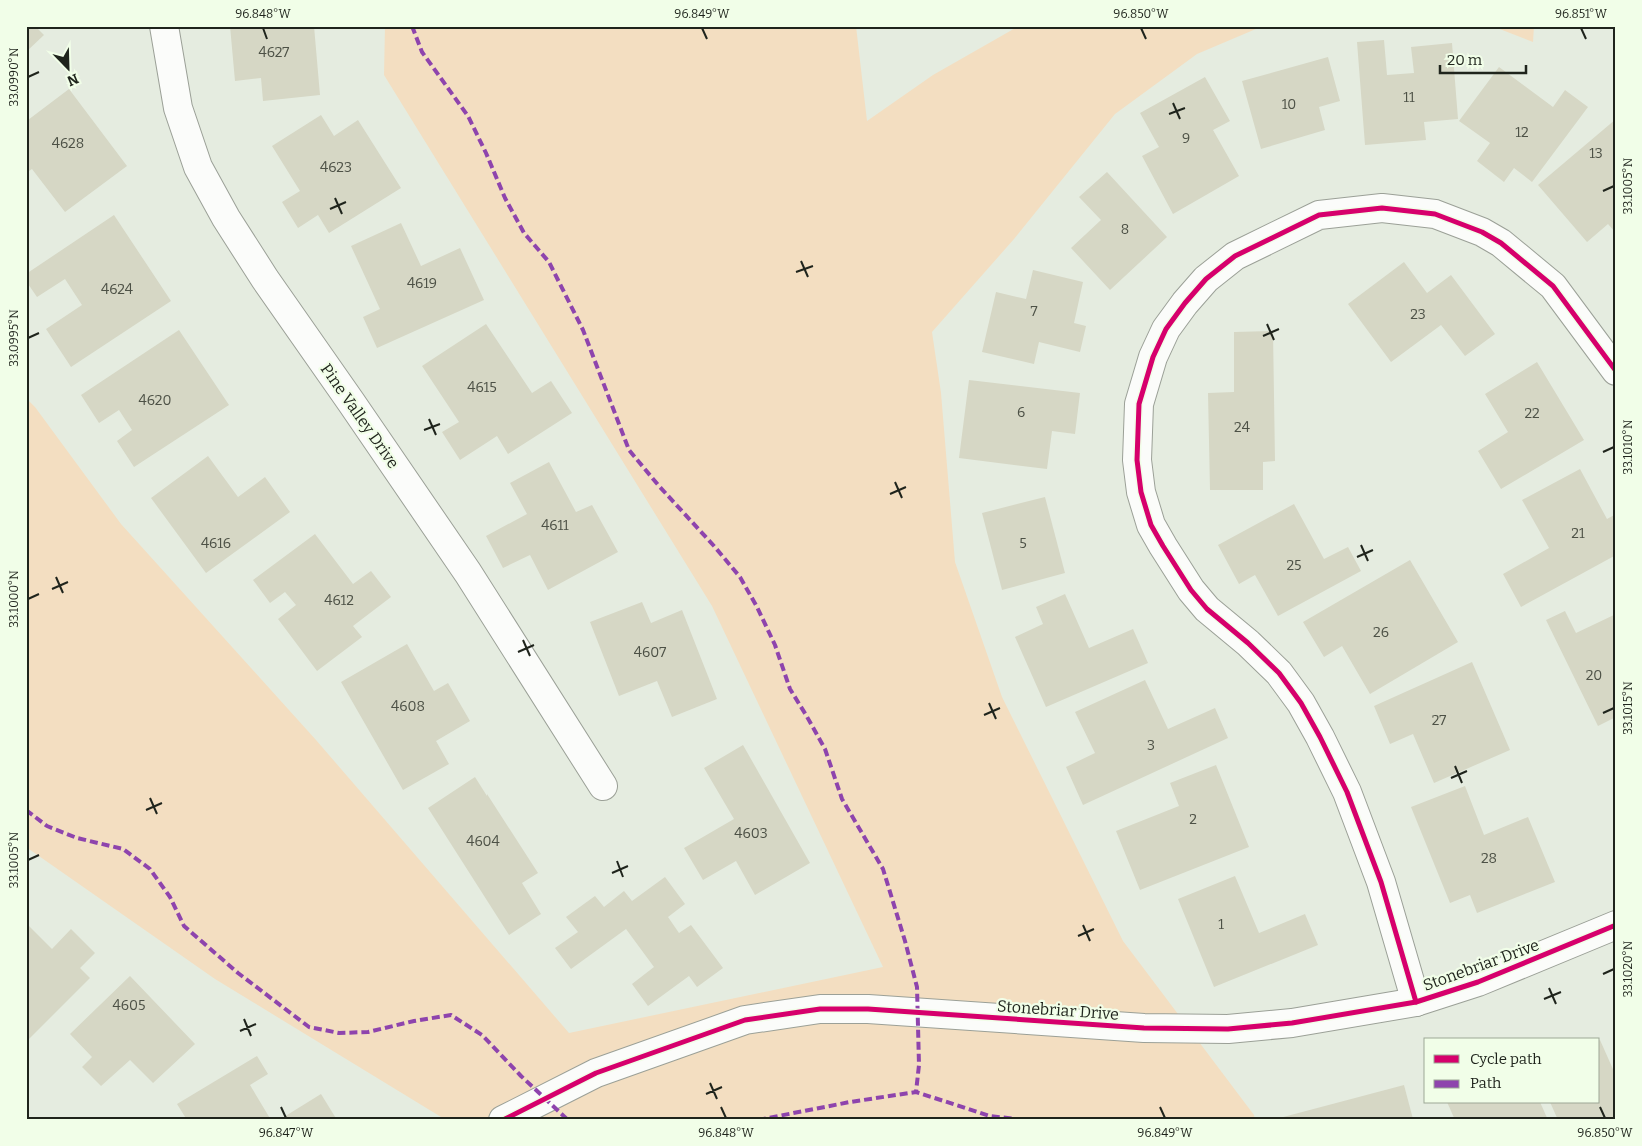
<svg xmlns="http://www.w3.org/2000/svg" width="1642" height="1146" viewBox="0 0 1642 1146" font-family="Bitter,serif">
<rect width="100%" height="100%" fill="#e5ece0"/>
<g fill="#f3dec1">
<path d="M385 26H856L867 121 933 75 1019 26H1263L1197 54 1115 114 1014 239 932 332 941 393 955 562 1002 697 1123 941 1254 1115 1255 1120H446L215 979 26 847V398L35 407 121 524 316 740 569 1033 883 967 712 606 384 75Z"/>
<path d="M1492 26H1534L1533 42Z"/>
</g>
<g fill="#d6d7c5">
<path d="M26 26H35L44 35 26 52Z"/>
<path d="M230 26H314L320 95 263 101 261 78 235 81Z"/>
<path d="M1384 40 1387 75 1414 73 1411 47 1452 43 1458 119 1424 122 1426 140 1365 145 1357 42Z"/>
<path d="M1328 57 1340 101 1319 107 1325 130 1261 149 1242 81Z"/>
<path d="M1499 67 1553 107 1565 90 1588 107 1532 182 1514 168 1504 182 1477 161 1490 143 1459 121Z"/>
<path d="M1205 77 1230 121 1213 130 1239 176 1173 214 1142 156 1159 147 1140 113Z"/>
<path d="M69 89 127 166 65 212 32 169 26 173V118L28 120Z"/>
<path d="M321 115 334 136 358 120 401 188 329 233 318 215 298 228 282 202 300 191 272 146Z"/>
<path d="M1616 119V233L1608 224 1587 242 1538 185Z"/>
<path d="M1107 172 1167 237 1110 290 1071 248 1101 220 1079 197Z"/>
<path d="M114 215 171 301 71 367 46 329 82 305 65 279 37 297 26 281V274Z"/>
<path d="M401 223 421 266 460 248 484 300 377 348 363 317 380 309 351 246Z"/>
<path d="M1404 262 1427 293 1451 275 1495 334 1465 356 1441 325 1391 362 1348 304Z"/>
<path d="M1033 270 1083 282 1074 323 1086 326 1080 352 1039 342 1034 364 982 352 996 292 1026 299Z"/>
<path d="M486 324 532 393 551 381 572 413 508 454 497 436 460 460 442 432 459 422 422 366Z"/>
<path d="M179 330 229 405 134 467 117 441 132 430 119 410 99 423 81 395Z"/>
<path d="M1273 331 1275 461 1263 462V490H1210L1208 393 1234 392V332Z"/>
<path d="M1537 362 1584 440 1501 489 1478 451 1508 432 1485 394Z"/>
<path d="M969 380 1080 393 1075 434 1052 431 1047 469 959 458Z"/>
<path d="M208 456 238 497 265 477 290 512 206 573 151 498Z"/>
<path d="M549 462 576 512 592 505 618 552 548 590 530 555 503 568 486 536 527 514 510 483Z"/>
<path d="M1580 469 1607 519 1616 514V555L1521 607 1503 574 1549 548 1522 500Z"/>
<path d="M1045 497 1065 573 1002 590 982 513Z"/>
<path d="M1294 504 1324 559 1348 547 1361 571 1278 616 1255 575 1239 584 1218 545Z"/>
<path d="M315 534 353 584 371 571 391 597 353 626 362 637 317 671 278 619 296 605 285 592 270 603 253 580Z"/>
<path d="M1410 560 1458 642 1370 694 1342 646 1324 657 1303 622Z"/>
<path d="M1065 594 1089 648 1133 629 1148 663 1046 707 1015 637 1043 624 1036 607Z"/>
<path d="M642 602 651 623 682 610 717 699 672 717 657 681 619 696 590 622Z"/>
<path d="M1565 611 1576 633 1616 614V717L1598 726 1546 620Z"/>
<path d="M407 644 434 691 448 683 470 721 436 741 449 764 403 790 341 682Z"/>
<path d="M1472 662 1510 750 1434 783 1413 734 1390 744 1374 706Z"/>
<path d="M1145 680 1168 729 1215 708 1228 738 1083 805 1066 767 1095 753 1075 712Z"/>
<path d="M743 745 810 863 755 895 736 861 703 880 684 848 734 819 704 768Z"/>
<path d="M1216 765 1249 847 1140 890 1116 831 1179 806 1170 783Z"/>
<path d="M475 777 487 796V794L538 873 522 883 541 914 509 935 428 808Z"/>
<path d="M1465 786 1484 835 1528 817 1555 882 1477 913 1470 895 1450 903 1411 807Z"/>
<path d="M1235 876 1259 933 1305 914 1318 945 1214 987 1178 899Z"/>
<path d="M665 877 685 904 668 917 679 933 691 925 723 968 697 987 689 976 648 1006 632 984 654 967 626 929 571 969 555 948 578 932 566 917 595 896 604 907 624 891 632 901Z"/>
<path d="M26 923 52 949 71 929 95 953 80 968 90 978 26 1042Z"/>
<path d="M130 976 195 1044 153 1083 130 1060 101 1086 82 1067 92 1057 70 1034Z"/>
<path d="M1600 1040 1616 1076V1120H1558L1550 1102H1598V1041Z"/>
<path d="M257 1056 268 1074 250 1085 271 1120H187L177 1104Z"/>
<path d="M1404 1085 1413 1119 1409 1120H1272Z"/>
<path d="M321 1094 337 1120H279Z"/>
<path d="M1447 1102H1540L1548 1120H1455Z"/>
</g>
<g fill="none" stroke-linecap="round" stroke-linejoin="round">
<defs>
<g id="street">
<path d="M164 26 178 108 198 167 226 218 265 279 351 402 468 573 603 786"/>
<path d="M1416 1002 1381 882 1347 792 1320 737 1301 703 1279 673 1248 643 1207 609 1191 590 1163 546 1151 525 1141 492 1137 460 1139 404 1153 357 1166 329 1185 303 1206 279 1235 256 1319 215 1382 208 1435 214 1482 232 1501 243 1553 286 1616 371"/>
<path d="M503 1120 596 1073 745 1020 820 1009H868L1144 1028 1228 1029 1292 1023 1416 1002 1478 982 1616 925"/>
</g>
</defs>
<use href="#street" stroke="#9ba097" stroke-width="30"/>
<use href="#street" stroke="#fbfcfa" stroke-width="28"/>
<g stroke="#8e44ad" stroke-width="4" stroke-dasharray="8 4" stroke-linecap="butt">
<path d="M412 26 422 52 468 116 486 153 505 198 524 233 549 262 583 330 629 450 659 486 714 546 740 577 757 607 775 645 790 689 806 715 825 749 842 799 883 869 905 941 917 987 919 1065 916 1092"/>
<path d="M26 810 47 826 77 838 123 849 150 869 170 897 184 926 238 973 309 1027 339 1033 368 1032 414 1021 451 1015 482 1035 521 1076 568 1120"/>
<path d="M758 1120 850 1102 916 1092 990 1116 1024 1120"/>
</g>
<defs>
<g id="cycleway">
<path d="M1416 1002 1381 882 1347 792 1320 737 1301 703 1279 673 1248 643 1207 609 1191 590 1163 546 1151 525 1141 492 1137 460 1139 404 1153 357 1166 329 1185 303 1206 279 1235 256 1319 215 1382 208 1435 214 1482 232 1501 243 1553 286 1616 371"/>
<path d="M503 1120 596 1073 745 1020 820 1009H868L1144 1028 1228 1029 1292 1023 1416 1002 1478 982 1616 925"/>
</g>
</defs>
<use href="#cycleway" stroke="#f1fee8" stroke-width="8"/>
<use href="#cycleway" stroke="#d6006c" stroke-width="5"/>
</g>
<path fill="none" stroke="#1f241c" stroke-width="2" d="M263 28 267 39M702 28 707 39M1141 28 1146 39M1581 28 1586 39M28 77 39 72M1173 103 1180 119M1169 114 1185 108M1603 191 1614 186M335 198 342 214M330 209 346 202M801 261 808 277M796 272 813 266M1267 324 1274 340M1263 336 1279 329M28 338 39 333M429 419 436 435M424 430 440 424M1603 452 1614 447M895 482 902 498M890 494 906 487M1361 545 1368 561M1357 557 1373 550M56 577 63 593M52 589 68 582M28 599 39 594M523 640 530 656M518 652 534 645M989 703 996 719M1603 713 1614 708M984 715 1000 708M1455 766 1462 783M1451 778 1467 771M150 798 157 814M146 810 162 803M28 860 39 855M617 861 623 877M612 873 628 866M1083 925 1090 941M1078 936 1094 929M1603 974 1614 969M1549 988 1556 1004M1544 999 1561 992M244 1019 251 1036M240 1031 256 1024M710 1083 717 1099M706 1094 722 1087M281 1107 286 1118M721 1107 726 1118M1160 1107 1165 1118M1600 1107 1605 1118"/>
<g text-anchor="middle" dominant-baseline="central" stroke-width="4.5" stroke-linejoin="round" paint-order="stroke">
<g font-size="14" fill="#4d5146">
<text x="274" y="52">4627</text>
<text x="1409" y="97">11</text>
<text x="1289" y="104">10</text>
<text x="1522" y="132">12</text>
<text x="1186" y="138">9</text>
<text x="68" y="143">4628</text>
<text x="1596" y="153">13</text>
<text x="336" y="167">4623</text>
<text x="1125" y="229">8</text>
<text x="422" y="283">4619</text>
<text x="117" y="289">4624</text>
<text x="1034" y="311">7</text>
<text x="1418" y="314">23</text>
<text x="482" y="387">4615</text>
<text x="155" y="400">4620</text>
<text x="1021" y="412">6</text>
<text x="1532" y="413">22</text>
<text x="1242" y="427">24</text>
<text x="555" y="525">4611</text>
<text x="1578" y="533">21</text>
<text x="216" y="543">4616</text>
<text x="1023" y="543">5</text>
<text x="1294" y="565">25</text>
<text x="339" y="600">4612</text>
<text x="1381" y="632">26</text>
<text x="650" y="652">4607</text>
<text x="1594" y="675">20</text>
<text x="408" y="706">4608</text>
<text x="1439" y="720">27</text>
<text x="1151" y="745">3</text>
<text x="1193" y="819">2</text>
<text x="751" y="833">4603</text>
<text x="483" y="841">4604</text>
<text x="1489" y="858">28</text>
<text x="1221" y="924">1</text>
<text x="129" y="1005">4605</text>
</g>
<g font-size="16" fill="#1f241c" stroke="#f1fee8">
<text transform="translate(360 416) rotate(55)">Pine Valley Drive</text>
<text transform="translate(1481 965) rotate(-20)">Stonebriar Drive</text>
<text transform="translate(1058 1010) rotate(4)">Stonebriar Drive</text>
</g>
</g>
<rect width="1642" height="1146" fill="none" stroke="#f1fee8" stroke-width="55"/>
<rect x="1424" y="1038" width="175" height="65" fill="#f1fee8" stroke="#9da796"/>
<rect x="1434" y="1055" width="25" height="8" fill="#d6006c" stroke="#9da796"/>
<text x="1470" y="1064" font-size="15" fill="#1f241c">Cycle path</text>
<rect x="1434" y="1080" width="25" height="8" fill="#8e44ad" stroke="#9da796"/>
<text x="1470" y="1088" font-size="15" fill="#1f241c">Path</text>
<g transform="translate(68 68) rotate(157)" stroke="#f1fee8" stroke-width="4" paint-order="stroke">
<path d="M0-4L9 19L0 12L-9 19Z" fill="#1f241c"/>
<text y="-8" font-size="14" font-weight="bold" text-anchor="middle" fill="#1f241c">N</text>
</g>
<path d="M1440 65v8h86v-8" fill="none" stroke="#1f241c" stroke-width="2.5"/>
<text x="1447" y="65" font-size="15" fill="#1f241c" stroke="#f1fee8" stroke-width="4" paint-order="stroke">20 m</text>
<rect x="28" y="28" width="1586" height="1090" fill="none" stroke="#1f241c" stroke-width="2"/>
<g font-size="12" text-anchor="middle" fill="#1f241c">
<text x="263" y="18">96.848°W</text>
<text x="702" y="18">96.849°W</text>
<text x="1141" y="18">96.850°W</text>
<text x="1581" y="18">96.851°W</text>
<text transform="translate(14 77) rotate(-90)" y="4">33.0990°N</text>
<text transform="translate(1628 186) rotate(-90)" y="4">33.1005°N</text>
<text transform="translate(14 338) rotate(-90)" y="4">33.0995°N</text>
<text transform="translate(1628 447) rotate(-90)" y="4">33.1010°N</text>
<text transform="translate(14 599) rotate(-90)" y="4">33.1000°N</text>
<text transform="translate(1628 708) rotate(-90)" y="4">33.1015°N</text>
<text transform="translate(14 860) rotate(-90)" y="4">33.1005°N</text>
<text transform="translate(1628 969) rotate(-90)" y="4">33.1020°N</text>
<text x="286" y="1137">96.847°W</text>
<text x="726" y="1137">96.848°W</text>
<text x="1165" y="1137">96.849°W</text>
<text x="1605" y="1137">96.850°W</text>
</g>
</svg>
